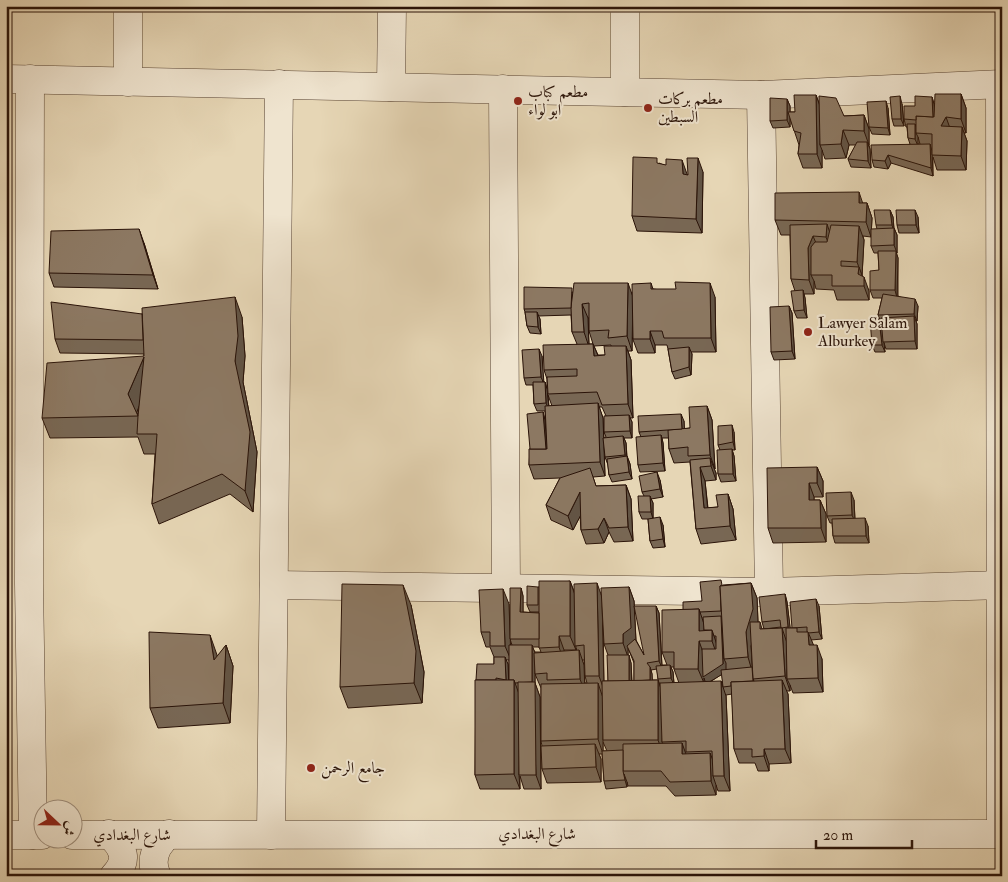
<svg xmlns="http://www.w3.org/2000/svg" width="1008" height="882" viewBox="0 0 1008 882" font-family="'IM FELL Double Pica',Amiri,serif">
<rect width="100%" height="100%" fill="#e6d6b5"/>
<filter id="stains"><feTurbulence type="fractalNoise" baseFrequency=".004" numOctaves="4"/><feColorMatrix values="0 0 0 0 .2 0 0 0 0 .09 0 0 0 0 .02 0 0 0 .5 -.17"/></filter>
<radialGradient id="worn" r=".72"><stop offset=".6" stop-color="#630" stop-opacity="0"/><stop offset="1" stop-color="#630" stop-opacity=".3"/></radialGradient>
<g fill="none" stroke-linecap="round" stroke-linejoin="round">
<defs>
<g id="minor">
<path d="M128 6V82"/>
<path d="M6 79 761 95 1002 84"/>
<path d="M30 79 29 584 33 835"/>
<path d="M1000 84 1001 834"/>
<path d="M391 87 392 6"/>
<path d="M503 89 506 588"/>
<path d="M625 92V6"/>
<path d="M761 95 769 592"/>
<path d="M274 585 769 592 1002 585"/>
<path d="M109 834C124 848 129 860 114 876"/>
<path d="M6 835H42"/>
<path d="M72 835 1002 834"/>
<path d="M271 835 279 84"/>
<path d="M157 876C149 860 156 845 169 834"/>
</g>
</defs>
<use href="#minor" stroke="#594433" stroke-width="29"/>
<use href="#minor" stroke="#efe4cf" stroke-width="28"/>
</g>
<g fill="#786754" stroke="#2a1308" fill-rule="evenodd">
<path d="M961 94 966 108V133H964L967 141 966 170H937L933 157V176L891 163 888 169 874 167 872 160 910 144 908 138 907 127H906L904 119 915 106 932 97 934 104ZM918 137 920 144H918Z"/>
<path d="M816 95 819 103 844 116 864 115 869 129V145L870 149 871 168 851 167 848 159 856 145H849L846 158 825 159 822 150V168H803L798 154 799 145 790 118V127L773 128 770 121 787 99 790 106V112H795Z"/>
<path d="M902 104 904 126H894L892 119Z"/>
<path d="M888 108 890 135 872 134 869 127Z"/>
<path d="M659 163 687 175 703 172 702 233 637 231 632 216Z"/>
<path d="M863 203H867L872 218 871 237 863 236 864 240 862 276 869 291V300H837L834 290 816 289 814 281V294H804L805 298 807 318H797L794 311 795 291 791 279 790 235H781L775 220Z"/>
<path d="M890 210 893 217 894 228 897 235V253H896L898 258V296L918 306 917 321H916L917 324V349H886L884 343 885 352H875L872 345 882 326V322H881L878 315 882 298H873L870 290 879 270 878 253H874L871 246 877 229 876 225Z"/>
<path d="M918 217 919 233H899L897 225Z"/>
<path d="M144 243 158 289 54 287 49 273Z"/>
<path d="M651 283 653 289 715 297 716 352H691L692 354 691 375 675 379 672 372 668 349 667 345H655V353H638L632 337V351H628L631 360 633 418H630L632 422V438H624L626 443 627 456 630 464 632 479 612 482 609 475 608 465 605 457 604 449 605 476 593 477 596 486 626 485 631 499 633 541 614 542 609 532 604 543 586 544 581 530 580 516 573 530 551 520 546 505 560 478 534 479 529 465 530 449 543 412 545 420 546 431 545 411H537L534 404 533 385H526L524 378 542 356 543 382H545L547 389V379L544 370 577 344 572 332 571 315 538 316 540 319 541 334 530 333 527 326 525 312 524 309 573 292 632 293ZM588 318H589V331L593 344H589ZM611 345V346L605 355H598L594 346ZM548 395 552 406H549ZM599 407H602L606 416 604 432 606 437 604 438 603 418Z"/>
<path d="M789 306 792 313 795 359 774 360 771 352Z"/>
<path d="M142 314 242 317 245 356 243 382 257 452 253 512 230 494 159 524 152 504 155 454H144L138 437 50 438 42 418 144 356V354L60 353 55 339ZM139 406 138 416 137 412Z"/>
<path d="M707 406 712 420 715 469H714L716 473V480L705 481 708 508 718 507 728 494 733 509 736 540 701 544 696 529 690 462 674 463 669 449V438H662L663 443 665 471 640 472 638 465 641 437 639 432 684 421V429L690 428Z"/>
<path d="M734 432 735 450H732L734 456 736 481 721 482 718 474 720 450 718 445Z"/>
<path d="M817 467 823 481V497H814V500H820L826 514V542L773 543 768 528Z"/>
<path d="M660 480 663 497 651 499 653 503V518L663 525 665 547 653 548 650 541 648 519H642L639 512 644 496 642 492Z"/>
<path d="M854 500 855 519 868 526 869 543H835L833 536 832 523H830L827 516Z"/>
<path d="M570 581 574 591 601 596 629 587 634 601 636 640 644 655 656 606 659 613 662 665H667L662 652 683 610 702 601 723 585 751 583 757 598 758 622H760L762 629 781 628V627L764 629 762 622 785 594 787 602 790 628H792L819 606 822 639 811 640 813 645 822 659 823 692 793 693 790 685V691H786L788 694 791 763 769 764V771H758L755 763H739L734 749 732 694 726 695 730 791H718L716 785V795L675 796 666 786H628L627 782V787L606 789 604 781 602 754H599L601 759V782L547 783 542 769V746L541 741V688L535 674V663V683L540 697 541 789H524L520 776V789H480L475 775 476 680 494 664V657L490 647H486L481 632 509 604 510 645H512L510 639 521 588 523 596V612L539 613V612H530L527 605 538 587ZM603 622 604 644 608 655V681H604ZM532 647H539L541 652H535ZM576 648 577 651H564V650H576ZM628 648 634 663V681H632L631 663 628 655ZM506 660H509V680L508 664ZM582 660H584L585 676 587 683H585L584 665ZM671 667H674V669L679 683H674L673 672ZM657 669 658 679 660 687 658 680H652V674L651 670ZM722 674 723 685 710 682ZM603 742 607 751H603Z"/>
<path d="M411 605 424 672 422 703 348 708 340 687Z"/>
<path d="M226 645 233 666 230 723 158 728 150 708 218 656Z"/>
</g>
<g fill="#625445" stroke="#2a1308">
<path d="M961 94 966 108V133L961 119Z"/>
<path d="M816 95 821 109 820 145 822 150V168L817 154Z"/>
<path d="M900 96 902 104 904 126 901 119Z"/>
<path d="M932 97 934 104 936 128 933 120Z"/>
<path d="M787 99 790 106V127L787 120Z"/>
<path d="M886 101 888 108 890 135 888 128Z"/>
<path d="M864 115 869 129V145L864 131Z"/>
<path d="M946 117 951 131 941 126Z"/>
<path d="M915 124 918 131 916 133 918 137V146L915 139Z"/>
<path d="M962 127 967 141 966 170 961 156Z"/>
<path d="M843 130 849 145 846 158 841 144Z"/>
<path d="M867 142 870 149 871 168 868 161Z"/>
<path d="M930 144 932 151 933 176 931 168Z"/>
<path d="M888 155 891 163 888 169 885 161Z"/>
<path d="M698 158 703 172 702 233 696 219Z"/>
<path d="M682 160 687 174 689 188 683 174Z"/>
<path d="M859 192 864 207 859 203Z"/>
<path d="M867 203 872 218 871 237 866 222Z"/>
<path d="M890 210 893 217 894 231V228L897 235V253L894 245V232L892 225Z"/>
<path d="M915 210 918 217 919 233 916 225Z"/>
<path d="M827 224 832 239 831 251 826 237Z"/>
<path d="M859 226 864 240 862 276 857 262Z"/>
<path d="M139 229 144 243 158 289 153 275Z"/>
<path d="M813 236 819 250 811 275 814 281V294L809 280 808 248Z"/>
<path d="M896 251 898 258 897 298 895 290Z"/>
<path d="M859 267 864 281V277L869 291V300L864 286 858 274Z"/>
<path d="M628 283 633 297 632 351 627 336Z"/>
<path d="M710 283 715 297 716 352 711 338Z"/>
<path d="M803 290 805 298 807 318 804 310Z"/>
<path d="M235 297 242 317 245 356 243 382 257 452 253 512 245 491 235 361Z"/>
<path d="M915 299 918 306 917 321 914 314Z"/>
<path d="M582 304 588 318 589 347 584 332Z"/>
<path d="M789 306 792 313 795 359 792 351Z"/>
<path d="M537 312 540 319 541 334 538 327Z"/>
<path d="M914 316 917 324V349L915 341Z"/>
<path d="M879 319 882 326 885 352 882 345Z"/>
<path d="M650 331 655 345V353L650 339Z"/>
<path d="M593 344 599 358 594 356Z"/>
<path d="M626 346 631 360 633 418 628 404Z"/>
<path d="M689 347 692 354 691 375 689 367Z"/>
<path d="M539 349 542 356 544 384 541 377Z"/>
<path d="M144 357 151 377 136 414 128 394Z"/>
<path d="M545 382 547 389 549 410 546 403Z"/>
<path d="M598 403 603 418 605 476 600 462Z"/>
<path d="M707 406 712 420 715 469 710 455Z"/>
<path d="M543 412 545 420 548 457 546 450Z"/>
<path d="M681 414 684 421 685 437 682 430Z"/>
<path d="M629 415 632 422V438L630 431Z"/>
<path d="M732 425 734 432 735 450 733 442Z"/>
<path d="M661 435 663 443 665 471 663 463Z"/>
<path d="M623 436 626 443 627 462 625 455Z"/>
<path d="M732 449 734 456 736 481 733 474Z"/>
<path d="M627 456 630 464 632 479 629 472Z"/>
<path d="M710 458 716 473V480L711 466Z"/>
<path d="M700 467 705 481 709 522 704 508Z"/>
<path d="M817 467 823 481V497L817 483Z"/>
<path d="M657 472 660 480 663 497 660 489Z"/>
<path d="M809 483 814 497V514L809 500Z"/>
<path d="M626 485 631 499 633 541 628 527Z"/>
<path d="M580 492 585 507 573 530 568 516Z"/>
<path d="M851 492 854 500 855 522 852 515Z"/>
<path d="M728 494 733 509 736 540 730 526Z"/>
<path d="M650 496 653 503V519L651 512Z"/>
<path d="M820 500 826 514V542L821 528Z"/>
<path d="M660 517 663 525 665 547 663 539Z"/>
<path d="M604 518 609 532 604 543 598 529Z"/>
<path d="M865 518 868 526 869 543 866 536Z"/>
<path d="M570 581 575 595 576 650 570 636Z"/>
<path d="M597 583 602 597 604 690 599 676Z"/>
<path d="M751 583 757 598 758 623 751 646 753 679 756 685 754 684 752 671 748 657 746 632Z"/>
<path d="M403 585 411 605 424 672 422 703 414 683Z"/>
<path d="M629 587 634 601 636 643 628 648V657L623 643V634Z"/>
<path d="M521 588 523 596V620L520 612Z"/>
<path d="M503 589 509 604 511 660 505 646Z"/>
<path d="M785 594 787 602 791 635 788 627Z"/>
<path d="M816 599 819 606 822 639 819 632Z"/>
<path d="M656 606 659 613 662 668 659 661Z"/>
<path d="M699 609 704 624V641L699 631Z"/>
<path d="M721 616 724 659 726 663V672L706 684 704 678V683L698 669 699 641 704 655 723 664Z"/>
<path d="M782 628 787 643V679L790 685V691L785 676Z"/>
<path d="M712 630 717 645V655L712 641Z"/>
<path d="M808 632 814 646 809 645Z"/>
<path d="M210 635 217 655 221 681 214 660Z"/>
<path d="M559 636 564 650V662L559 647Z"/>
<path d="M226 645 233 666 230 723 223 703Z"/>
<path d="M532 645 535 653V683L540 697 541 789 536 775 532 683Z"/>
<path d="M817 645 822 659 823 692 818 678Z"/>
<path d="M579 650 584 665 585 693 580 679Z"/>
<path d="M629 655 631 663 632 691 629 684Z"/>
<path d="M505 657 508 664 509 688 506 681Z"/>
<path d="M670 665 673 672 674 685 671 678Z"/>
<path d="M650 667 652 674 653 690 650 683Z"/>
<path d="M514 680 519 694V775L520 789 514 774Z"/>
<path d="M658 680 663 695 662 742 663 745V754L658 740Z"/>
<path d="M782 680 788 694 791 763 785 749Z"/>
<path d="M721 681 726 696 730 791 724 776Z"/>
<path d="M598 683 603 698V754L598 739Z"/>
<path d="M682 743 687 757 682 754Z"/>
<path d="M595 744 601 759V782L596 767Z"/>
<path d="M764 749 769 764V771L764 756Z"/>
<path d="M710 753 716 768 713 776 716 785V795L711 781Z"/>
<path d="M624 774 627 782V787L625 780Z"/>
</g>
<g fill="#8c7862" stroke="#2a1308" fill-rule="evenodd">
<path d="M935 94H961V119L946 117 941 126 962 127 961 156 932 155V134L916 133V116L934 117Z"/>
<path d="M794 95H816L817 154H798L801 133 794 131 788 112H795Z"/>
<path d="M819 96 836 98 844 116 864 115V131L843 130 841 144 820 145Z"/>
<path d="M900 96 901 119H892L890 97Z"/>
<path d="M915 96 932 97 933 117 916 116V120L904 119V106H915Z"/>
<path d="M770 98 787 99V120L770 121Z"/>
<path d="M886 101 888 128 869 127 867 102Z"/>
<path d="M907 124H915V139L908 138Z"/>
<path d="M857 142H867L868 161 848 159Z"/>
<path d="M930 144 931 168 888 155 885 161 872 160 871 145Z"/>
<path d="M633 157 657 158V163L666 165V159L682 160 683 174 688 175 687 158H698L696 219 632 216Z"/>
<path d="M859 192V203H867L866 222 775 220V193Z"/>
<path d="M874 210H890L892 225H876Z"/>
<path d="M896 210H915L916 225H897Z"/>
<path d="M827 224 826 237 813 236 808 248 809 280 791 279 790 225Z"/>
<path d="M831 225 859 226 857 262 841 261V266L859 267 858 274 864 277V286H832V275H811V247L815 242H827Z"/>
<path d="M894 228V245L871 246V229Z"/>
<path d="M139 229 153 275 49 273 51 231Z"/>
<path d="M878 251H896L895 290H870V271L879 270Z"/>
<path d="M675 282 710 283 711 338H664L662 331H650V339H633L632 284 651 283V289H676Z"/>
<path d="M574 283H628L627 336 608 338 609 330 589 331V303L582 304 584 332H572L571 307Z"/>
<path d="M524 287 572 288 571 308 524 309Z"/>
<path d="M803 290 804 310 794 311 791 291Z"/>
<path d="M883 294 915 299 914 314 878 315Z"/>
<path d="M235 297 238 336 235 361 250 432 245 491 222 474 152 504 157 434H137L138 416 42 418 47 363 144 356 142 308ZM144 357 138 416 128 394Z"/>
<path d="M51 302 142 314 143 340 55 339Z"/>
<path d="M789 306 792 351 771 352 770 307Z"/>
<path d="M525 312H537L538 327 527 326Z"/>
<path d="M914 316 915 341 883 342 881 318Z"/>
<path d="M870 319H879L882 345H872Z"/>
<path d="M593 344 594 356 605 355 604 346H626L628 404 602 405 597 392 548 394 547 377 577 376V369L544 370 543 345Z"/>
<path d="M689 347V367L672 372 668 349Z"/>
<path d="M539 349 541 377 524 378 522 350Z"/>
<path d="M533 382H545L546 403 534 404Z"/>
<path d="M598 403 600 462 529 465V449H547L545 406Z"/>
<path d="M707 406 710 455 688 456V447L669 449 668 430 690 428 689 407Z"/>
<path d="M543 412 546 449H530L527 414Z"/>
<path d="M681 414 682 429 639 432 638 416Z"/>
<path d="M629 415 630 431 604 432V416Z"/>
<path d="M732 425 733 442 718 445V426Z"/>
<path d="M661 435 663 463 638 465 636 437Z"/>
<path d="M623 436 625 455 605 457 603 438Z"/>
<path d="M732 449 733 474H718L717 450Z"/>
<path d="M627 456 629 472 609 475 607 459Z"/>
<path d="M710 458 711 466 700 467 704 508 718 507 716 495 728 494 730 526 696 529 690 460Z"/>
<path d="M817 467V483H809V500H820L821 528H768L767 468Z"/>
<path d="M590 468 596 486 626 485 628 527 609 528 604 518 598 529 581 530 580 492 568 516 546 505 560 478Z"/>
<path d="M657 472 660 489 642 492 639 476Z"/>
<path d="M851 492 852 515 827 516 826 493Z"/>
<path d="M638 496H650L651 512H639Z"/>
<path d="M660 517 663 539 650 541 648 519Z"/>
<path d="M865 518 866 536H833L832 519Z"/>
<path d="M721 580 722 585 720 586 721 611 700 612 699 609 683 610V602L702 601 700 582Z"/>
<path d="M539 581H570V636H559V647L539 648Z"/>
<path d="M597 583 599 676H585L584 645 575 646 574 584Z"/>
<path d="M751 583 753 609 746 632 748 657 724 659 720 586Z"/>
<path d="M342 584 403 585 416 651 414 683 340 687Z"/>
<path d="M527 586 538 587V605H527Z"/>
<path d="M629 587 631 628 623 634V643L604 644 601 588Z"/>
<path d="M510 588H521L520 612 539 613V639H510Z"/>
<path d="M503 589 505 646H490V632H481L479 590Z"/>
<path d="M785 594 788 627 781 628 780 620 762 622 759 597Z"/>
<path d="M816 599 819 632 808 633V632H807V627L792 628 790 602Z"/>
<path d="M634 606H656L659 661 647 663 650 667V680L634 681V661L627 646 635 639 644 655Z"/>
<path d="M699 609V631L712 630V641H699L698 669H674V652H662V610Z"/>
<path d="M721 616 723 664 703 677 702 649H716V636H714L712 630H704L703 617Z"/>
<path d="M750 622H760V629L782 628 785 676 753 679Z"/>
<path d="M786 628H797V632H808L809 645H817L818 678 787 679Z"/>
<path d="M149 632 210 635 214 660 226 645 223 703 150 708Z"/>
<path d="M509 645H532V682L515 683 514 680H509Z"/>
<path d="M579 650 580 679 547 680V673L535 674 534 653Z"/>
<path d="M607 655H629V681H608Z"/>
<path d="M494 657H505L506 680 496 678V680H476L477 664H494Z"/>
<path d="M670 665 671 678 658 679 656 666Z"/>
<path d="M752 667 753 681 731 682V686L723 687 721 670Z"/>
<path d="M475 680H514V774L475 775Z"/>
<path d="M658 680V740H603L602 681Z"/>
<path d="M782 680 785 749H764V756L752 757V749H734L731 682Z"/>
<path d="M721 681 724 776H713L712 751 686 752V741L662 742 660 683Z"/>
<path d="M518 682H535L536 775H519Z"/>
<path d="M598 683V739L541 741V684Z"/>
<path d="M682 743V754L710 753 711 781 670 782 661 771H623V744Z"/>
<path d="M595 744 596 767 542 769 541 746Z"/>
<path d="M623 750V771L625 780 604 781 602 751Z"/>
</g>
<g fill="#8f2418" stroke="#efe4cf" stroke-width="2">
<circle cx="518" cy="101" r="5"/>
<circle cx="648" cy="108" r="5"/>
<circle cx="808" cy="332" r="5"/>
<circle cx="311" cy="768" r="5"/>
</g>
<g text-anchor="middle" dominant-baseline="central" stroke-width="4" stroke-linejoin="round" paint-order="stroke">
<g font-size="16" fill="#2a1308" stroke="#efe4cf" text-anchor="start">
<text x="528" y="92">مطعم كباب<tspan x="528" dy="18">ابو لواء</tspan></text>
<text x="658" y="99">مطعم بركات<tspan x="658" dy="18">السبطين</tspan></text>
<text x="818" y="323">Lawyer Salam<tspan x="818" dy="18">Alburkey</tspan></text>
<text x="321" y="768">جامع الرحمن</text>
</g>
<g font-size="16" fill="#2a1308" stroke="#efe4cf">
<text x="537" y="834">شارع البغدادي</text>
<text x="132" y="835">شارع البغدادي</text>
</g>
</g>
<rect width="1008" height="882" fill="none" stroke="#e6d6b5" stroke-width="25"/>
<rect x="8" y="8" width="993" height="867" fill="none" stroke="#2a1308" stroke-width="2.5"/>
<rect x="12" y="12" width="983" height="857" fill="none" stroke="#2a1308"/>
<g transform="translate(58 824) rotate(112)"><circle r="24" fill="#efe4cf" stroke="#a0907f"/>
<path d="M0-4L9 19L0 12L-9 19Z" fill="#8f2418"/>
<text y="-8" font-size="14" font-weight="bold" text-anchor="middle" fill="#2a1308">ش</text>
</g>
<path d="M816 840v8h96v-8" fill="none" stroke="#2a1308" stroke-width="2.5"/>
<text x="823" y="840" font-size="15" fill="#2a1308" stroke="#efe4cf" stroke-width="4" paint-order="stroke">20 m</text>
<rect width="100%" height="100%" filter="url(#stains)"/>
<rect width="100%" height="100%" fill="url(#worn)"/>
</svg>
